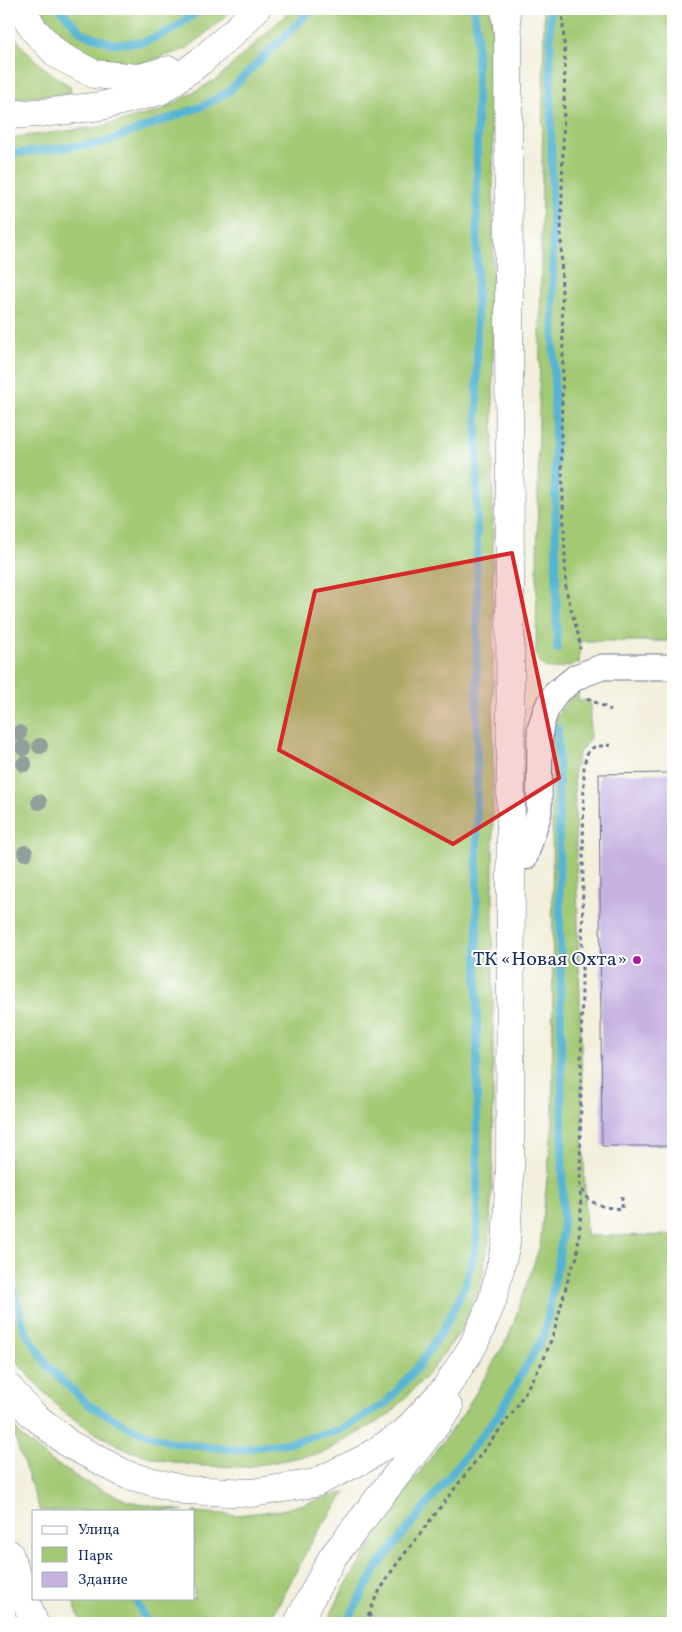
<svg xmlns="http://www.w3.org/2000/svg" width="682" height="1632" viewBox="0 0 682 1632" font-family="Vollkorn,serif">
<rect width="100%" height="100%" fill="#fff"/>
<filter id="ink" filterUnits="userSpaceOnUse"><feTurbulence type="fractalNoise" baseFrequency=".02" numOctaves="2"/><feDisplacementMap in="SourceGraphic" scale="10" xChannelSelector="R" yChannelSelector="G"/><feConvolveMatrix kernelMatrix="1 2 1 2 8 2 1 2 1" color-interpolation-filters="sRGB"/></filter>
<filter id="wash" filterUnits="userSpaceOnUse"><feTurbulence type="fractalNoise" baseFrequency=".0096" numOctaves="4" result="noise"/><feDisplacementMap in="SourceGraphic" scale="20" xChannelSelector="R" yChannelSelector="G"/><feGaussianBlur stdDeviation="1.12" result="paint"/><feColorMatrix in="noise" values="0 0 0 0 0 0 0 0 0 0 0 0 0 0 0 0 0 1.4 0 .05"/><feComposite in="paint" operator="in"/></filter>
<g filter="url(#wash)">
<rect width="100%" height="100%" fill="#f3efdc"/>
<g fill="#a3c974" stroke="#5f7c69">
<path d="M37 9H233L223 19 186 49 140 64 98 60 67 44 43 22Z"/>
<path d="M292 9H490L493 33V1165L489 1241 480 1287 462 1329 431 1371 389 1415 323 1453 247 1467 201 1466 161 1460 130 1451 95 1433 62 1411 9 1354V138L99 127 160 111 217 79Z"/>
<path d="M543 9H673V641H580L579 663C561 667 544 677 536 654L544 16Z"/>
<path d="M9 26C23 53 45 70 70 86L71 92 68 94 9 99Z"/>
<path d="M578 692 579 701 590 700V738L579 753 574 771 586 1236 673 1235V1623H327L342 1591 399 1500 464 1413 509 1336 540 1246 553 1122 552 737C556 715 561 706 578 692Z"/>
<path d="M9 1421 23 1438 53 1462 85 1482 128 1501 183 1511H40Z"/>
<path d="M346 1492 313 1539 269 1623H81L72 1598H194V1512L236 1515 282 1510Z"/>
</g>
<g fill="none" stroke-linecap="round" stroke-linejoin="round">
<g stroke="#54b4d3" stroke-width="8">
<path d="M60 9 82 33 114 44 144 42 172 30 201 9"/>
<path d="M550 9 557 649"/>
<path d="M9 154 102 143 203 106 228 92 312 9"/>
<path d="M9 1275 25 1330 48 1366 87 1404 133 1429 173 1443 237 1450 292 1442 340 1430 386 1403 420 1364 444 1328 465 1286 477 1242V31L474 9"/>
<path d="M135 1598 147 1623"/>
<path d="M346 1623 378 1566 499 1414 544 1335 559 1258 563 1222 558 728"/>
</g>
</g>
<g id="blocks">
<path fill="#c6b2e1" d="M673 773V1146H602L599 774Z"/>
</g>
</g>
<g filter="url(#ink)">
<use href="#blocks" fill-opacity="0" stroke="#67728a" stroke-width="1"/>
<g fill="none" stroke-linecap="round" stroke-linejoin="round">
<defs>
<path id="minor" d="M525 857 539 813 540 729 546 710 555 694 576 677 602 667H673"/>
<g id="major">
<path d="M22 9 34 30 58 55 94 74 139 78 169 70"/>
<path d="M9 115 51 112 101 106 160 91 201 61 236 30 256 9"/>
<path d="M9 1388 31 1413 69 1444 127 1475 184 1490 252 1493 315 1483 364 1459 403 1434 445 1389 473 1346 492 1302 506 1244 510 1166 511 858 508 34 505 9"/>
<path d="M298 1623 332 1558 449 1408"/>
</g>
<path id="highway" d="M9 1554 34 1623"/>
</defs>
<use href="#minor" stroke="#67728a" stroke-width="27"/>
<use href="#major" stroke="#67728a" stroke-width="29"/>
<use href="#highway" stroke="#67728a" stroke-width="29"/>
<g stroke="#67728a" stroke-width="3" stroke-dasharray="4 4" stroke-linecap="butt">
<path d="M562 9 565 60 561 234 563 355 561 439 566 590 579 638 580 649"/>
<path d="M587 698 611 710"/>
<path d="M611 745C591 747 588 745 584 766L580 1187 590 1201 605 1207 622 1209V1195"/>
<path d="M370 1613 373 1623"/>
<path d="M365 1623 376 1597 393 1569 514 1411 544 1359 554 1332 570 1272 577 1257 581 1213 580 1188"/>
</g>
<use href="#minor" stroke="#fff" stroke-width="25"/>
<use href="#major" stroke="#fff" stroke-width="28"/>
<use href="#highway" stroke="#fff" stroke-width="28"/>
</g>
<g fill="#939f9b">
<circle cx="19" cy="733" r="8"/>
<circle cx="40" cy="746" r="8"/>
<circle cx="23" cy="748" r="8"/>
<circle cx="24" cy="764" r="8"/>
<circle cx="39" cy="802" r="8"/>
<circle cx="25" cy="853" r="8"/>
</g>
</g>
<path fill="#d62828" fill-opacity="0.2" stroke="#d62828" stroke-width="4" stroke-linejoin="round" d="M512 553 559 778 453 844 279 750 315 591Z"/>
<circle fill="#b5179e" stroke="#fff" stroke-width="2" cx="637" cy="960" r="5"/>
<g text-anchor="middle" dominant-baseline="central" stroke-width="4" stroke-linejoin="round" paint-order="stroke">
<g font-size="20" fill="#1b2f5e" stroke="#fff" text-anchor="end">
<text x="627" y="960">ТК «Новая Охта»</text>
</g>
</g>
<rect width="682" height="1632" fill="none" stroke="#fff" stroke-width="30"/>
<rect x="32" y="1510" width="162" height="90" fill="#ffffff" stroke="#a4acbf"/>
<rect x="42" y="1526" width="25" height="8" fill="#ffffff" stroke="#a4acbf"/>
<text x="78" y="1534" font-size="15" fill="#1b2f5e">Улица</text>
<rect x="42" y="1547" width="25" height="15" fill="#a3c974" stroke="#a4acbf"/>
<text x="78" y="1560" font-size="15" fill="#1b2f5e">Парк</text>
<rect x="42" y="1572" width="25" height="15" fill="#c6b2e1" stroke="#a4acbf"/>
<text x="78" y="1584" font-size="15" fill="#1b2f5e">Здание</text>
</svg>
